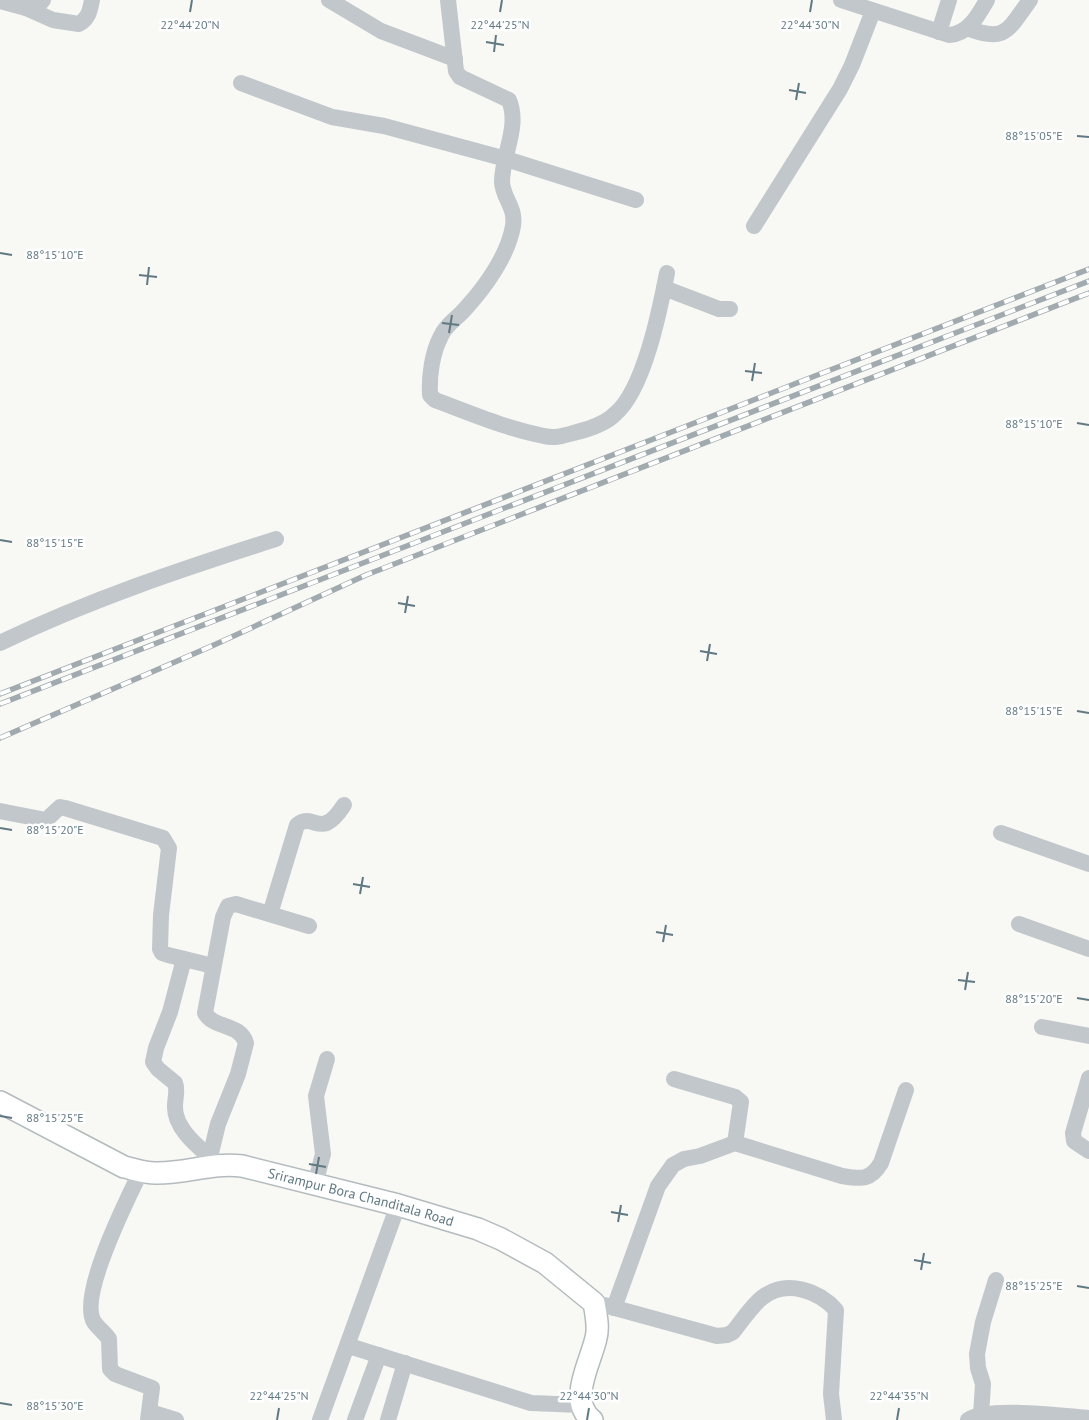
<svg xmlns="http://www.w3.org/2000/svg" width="1089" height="1420" viewBox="0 0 1089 1420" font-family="'PT Sans',sans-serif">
<rect width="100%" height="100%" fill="#f8f8f5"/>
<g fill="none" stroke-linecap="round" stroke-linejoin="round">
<defs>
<g id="major">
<path id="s1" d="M0 1102 124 1167C134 1169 144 1173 155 1173 185 1174 212 1162 242 1166L398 1205 478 1229 501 1239 545 1263 594 1303C596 1314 599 1327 596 1338 591 1362 567 1401 592 1420"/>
</g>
</defs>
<use href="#major" stroke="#b4bbbe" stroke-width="24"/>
<g stroke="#c1c7ca" stroke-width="16">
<path d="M329 0 381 31 455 59"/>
<path d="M448 0 456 71 460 77 509 100C520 127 502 155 502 182 503 199 516 207 513 226 508 255 486 286 466 308 458 318 446 324 441 336 432 353 429 376 430 395L435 400C470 413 507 429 544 436 555 439 566 435 577 432 589 429 606 423 615 414 644 390 660 309 667 273"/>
<path d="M841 0 949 35C968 34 978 16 987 0"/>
<path d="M0 1 26 8H36L43 0"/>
<path d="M26 8 53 20 79 24C89 18 90 10 92 0"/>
<path d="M967 28C1006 43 1008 30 1030 0"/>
<path d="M939 32 949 0"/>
<path d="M241 83 332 117 384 126 506 159 636 200"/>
<path d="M754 226 840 89 852 65 873 11"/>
<path d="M664 288 719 309H730"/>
<path d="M0 643C89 600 182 569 276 539"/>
<path d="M0 811 46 820 60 807 65 808 163 838 169 848 161 915 160 949 162 953 168 955 213 966"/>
<path d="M1001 833 1089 864"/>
<path d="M270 914 297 825C315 811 320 842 344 805"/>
<path d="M1019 924 1089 949"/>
<path d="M184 959 170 1012 156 1048 153 1062 158 1069 175 1083C178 1090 175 1098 175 1106 174 1127 196 1145 210 1157"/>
<path d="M1042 1027 1089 1036"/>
<path d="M1089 1078 1073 1133 1074 1141 1089 1151"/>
<path d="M674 1079 735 1097 741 1102 735 1143"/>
<path d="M208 1165 218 1124 238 1074 246 1043C240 1023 214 1029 205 1013L223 917 228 906 236 904 309 926"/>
<path d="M141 1171C128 1198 78 1296 94 1322 98 1328 105 1333 109 1339L110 1369 115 1374 152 1388 148 1420"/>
<path d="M315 1184 323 1154 316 1096 327 1059"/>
<path d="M604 1305 717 1336 727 1335 733 1332C742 1321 752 1305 763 1297 787 1279 819 1291 836 1310L831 1394 834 1420"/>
<path d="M614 1308 658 1186 673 1165 684 1159 700 1156 735 1143 842 1176C861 1179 870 1181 881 1163L906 1090"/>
<path d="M349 1346 531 1403 581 1405"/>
<path d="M150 1412 176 1420"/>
<path d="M981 1415 983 1384 978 1368 977 1354 983 1322 996 1280"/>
<path d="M320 1420 398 1205"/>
<path d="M355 1420 379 1355"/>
<path d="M388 1420 405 1363"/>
<path d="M968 1420C987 1406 1064 1416 1089 1418"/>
</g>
<use href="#major" stroke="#fff" stroke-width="21"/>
<defs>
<g id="rail">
<path d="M0 694 1089 269"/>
<path d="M0 704 1089 281"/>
<path d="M0 738 214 645 366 575 1089 293"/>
</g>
</defs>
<use href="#rail" stroke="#a0aaaf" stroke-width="5.5"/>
<use href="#rail" stroke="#fff" stroke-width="4" stroke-dasharray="11" stroke-linecap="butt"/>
</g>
<path fill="none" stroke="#617983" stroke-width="2" d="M190 12 192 0M500 12 502 0M810 12 812 0M486 42 504 45M494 52 496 35M789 90 806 93M796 100 799 83M1077 136 1089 137M0 253 12 255M139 275 157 277M147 285 149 267M442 323 459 325M449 333 452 315M745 371 762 373M752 381 755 363M1077 423 1089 425M0 540 12 542M398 603 415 606M405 613 408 596M700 651 717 654M707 661 710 644M1077 711 1089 713M0 828 12 830M353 884 370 887M360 894 363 877M656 932 673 935M663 942 666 925M958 980 975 982M965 990 968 972M1077 998 1089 1000M0 1116 12 1118M309 1164 326 1167M316 1174 319 1157M611 1212 628 1215M618 1222 621 1205M914 1260 931 1263M921 1270 924 1253M1077 1286 1089 1288M0 1403 12 1405M277 1420 279 1408M587 1420 589 1408M897 1420 899 1408"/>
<g text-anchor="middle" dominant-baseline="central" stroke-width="5" stroke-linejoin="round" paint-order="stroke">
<g font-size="14" fill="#617983" stroke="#fff">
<text stroke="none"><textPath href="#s1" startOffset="382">Srirampur Bora Chanditala Road</textPath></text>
</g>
</g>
<g font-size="12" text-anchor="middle" fill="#617983" stroke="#fff" stroke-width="5" stroke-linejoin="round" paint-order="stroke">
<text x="190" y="29">22°44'20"N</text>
<text x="500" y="29">22°44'25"N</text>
<text x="810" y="29">22°44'30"N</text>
<text x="1034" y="140">88°15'05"E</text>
<text x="55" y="259">88°15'10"E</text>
<text x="1034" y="428">88°15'10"E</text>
<text x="55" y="547">88°15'15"E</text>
<text x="1034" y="715">88°15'15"E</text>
<text x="55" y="834">88°15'20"E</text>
<text x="1034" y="1003">88°15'20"E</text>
<text x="55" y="1122">88°15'25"E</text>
<text x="1034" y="1290">88°15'25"E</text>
<text x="279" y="1400">22°44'25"N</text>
<text x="589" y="1400">22°44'30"N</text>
<text x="899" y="1400">22°44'35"N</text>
<text x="55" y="1410">88°15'30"E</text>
</g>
</svg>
